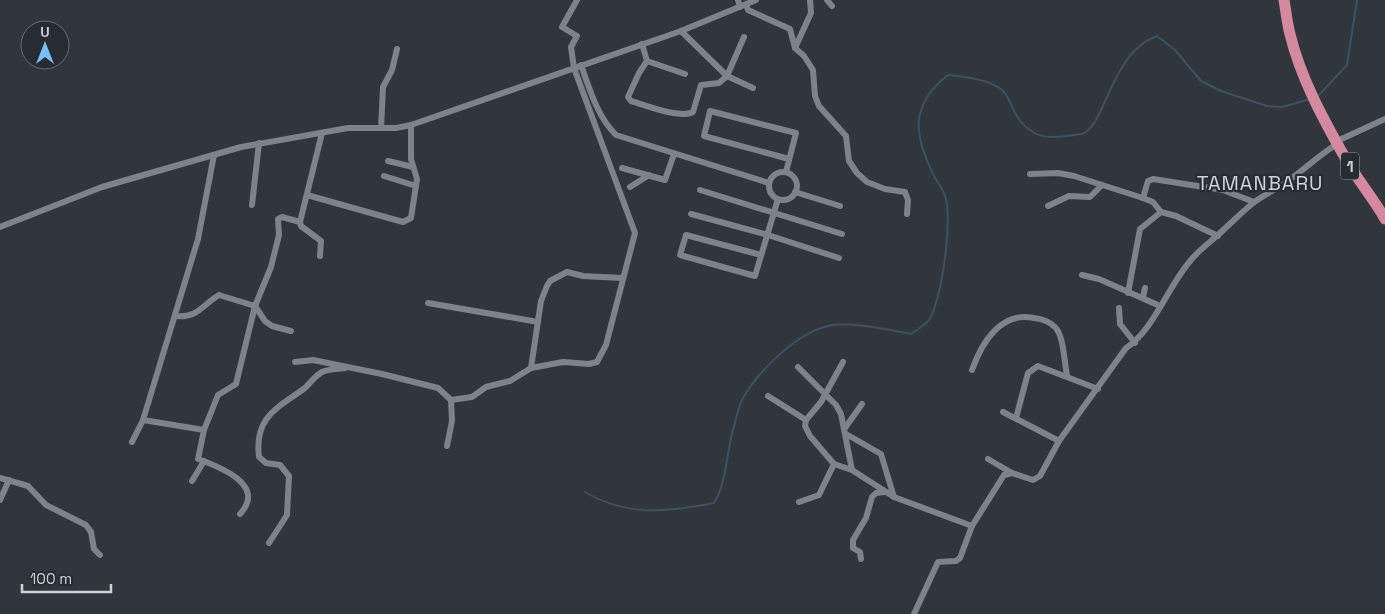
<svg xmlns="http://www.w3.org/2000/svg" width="1385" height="614" viewBox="0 0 1385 614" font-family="'Space Grotesk',sans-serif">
<rect width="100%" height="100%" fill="#30363b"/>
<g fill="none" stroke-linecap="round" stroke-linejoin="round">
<g stroke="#3e5062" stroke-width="2">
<path d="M1317 97 1347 65 1357 0"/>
<path d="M585 492C627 517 668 512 714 503 727 481 726 455 733 430 736 420 738 407 743 398 759 370 797 333 828 326 850 321 889 330 911 334 917 330 925 325 929 320 942 301 953 217 945 196 943 189 937 182 934 176 914 136 909 105 948 75 964 77 989 79 1002 90 1008 95 1012 106 1015 113 1032 142 1053 139 1081 134 1105 130 1110 52 1157 36L1175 50 1201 81 1221 91 1267 106 1282 107 1310 99"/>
</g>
<g stroke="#7c8389" stroke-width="6">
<path d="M738 0 740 7"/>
<path d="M827 0 832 6"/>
<path d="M746 5 748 10 790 29 795 48 804 56 813 70 815 96 819 106 846 136 849 161 857 173 867 182 885 189 905 192 908 200 907 214"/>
<path d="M681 31 727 76 753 88"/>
<path d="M642 44 647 61 639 73 628 97 631 101C645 105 680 119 693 112L701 85 719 83 727 76 744 37"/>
<path d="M795 48 811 13 810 0"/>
<path d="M647 61 685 74"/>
<path d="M581 65C590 90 597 116 616 135L769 183"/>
<path d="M381 128 383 87 392 70 397 49"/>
<path d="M1335 142 1385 119"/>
<path d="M388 161 413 167"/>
<path d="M622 168 665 180 674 154"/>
<path d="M786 172 796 133 710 111 704 136 789 159"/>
<circle cx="783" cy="186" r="14"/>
<path d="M1030 174 1058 173 1074 176 1143 198 1153 202 1161 212 1176 216 1218 236"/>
<path d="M384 176 416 186"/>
<path d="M630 187 649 175"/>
<path d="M700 190 842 234"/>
<path d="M795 192 840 206"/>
<path d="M307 195 403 222 411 218 417 179 411 159V125"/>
<path d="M1143 198 1148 181 1153 179 1223 190 1254 202"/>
<path d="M252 205 259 143"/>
<path d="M1048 206 1069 196 1090 197 1102 185"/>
<path d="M691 214 768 235 839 258"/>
<path d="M0 227 102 187 241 147 348 128H396L411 125 681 31 756 0"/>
<path d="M761 255 686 235 680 255 755 276 778 199"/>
<path d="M320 256 321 241 301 226 300 222 322 133"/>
<path d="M1082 275 1099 279 1160 306"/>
<path d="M1128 293 1140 229 1161 212"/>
<path d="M1143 297 1145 288"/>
<path d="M428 303 538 322"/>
<path d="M1119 308 1120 324 1135 343"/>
<path d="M175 316C198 318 201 306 219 295L255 306 265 321 272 326 291 331"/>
<path d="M295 362 313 360 382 374 438 388 451 400 472 397 486 387 510 381 531 368 563 362 589 364 597 362 606 345 635 233 574 68 571 47 577 36 562 27 577 0"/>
<path d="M843 362 821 402 806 420 805 426 810 436 834 464 852 470 894 497 972 526"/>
<path d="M798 367 836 405 841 414 852 470"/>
<path d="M531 368 541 301 547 286 550 281 567 272 583 276 622 278"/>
<path d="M972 370C982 342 1001 311 1034 318 1042 319 1049 321 1055 327 1064 336 1064 362 1067 375"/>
<path d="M768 396 806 420"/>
<path d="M1003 412 1059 441"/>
<path d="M1016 418 1028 373 1038 366 1098 389"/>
<path d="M143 420 204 430"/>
<path d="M845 428 862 404"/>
<path d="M846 434 881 454 894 497"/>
<path d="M132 442 143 420 198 239 214 155"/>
<path d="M447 446 452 421 451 400"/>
<path d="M988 459 1012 473"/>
<path d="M0 478 28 486 46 505 86 525 91 532 94 549 100 555"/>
<path d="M192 481 204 461"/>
<path d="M0 500 9 480"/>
<path d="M799 502 819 495 834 464"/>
<path d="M240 514C267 485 220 467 198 459L204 430 218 395 236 384 255 306 271 267 279 235 278 219 282 217 300 222"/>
<path d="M269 543 287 515 289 476 280 465 266 463 259 457C254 416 278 408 305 388 310 383 316 375 322 372 328 369 339 369 345 368"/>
<path d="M861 559 860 552 853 548V540L866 518 872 497 876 493 885 492"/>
<path d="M914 614 938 562 956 561 960 558 972 526 1004 475 1012 473 1033 480 1040 476 1059 441 1126 348C1154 330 1168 286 1191 260 1199 250 1209 243 1219 234 1230 224 1241 213 1253 203 1263 195 1277 189 1288 181 1305 169 1319 155 1337 144"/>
</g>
<path stroke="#d4899f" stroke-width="11" d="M1284 0C1286 11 1287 23 1290 34 1300 76 1322 117 1343 154 1355 177 1372 196 1385 219"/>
</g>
<g text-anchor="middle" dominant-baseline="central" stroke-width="4.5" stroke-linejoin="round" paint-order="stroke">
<rect fill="#262c31" stroke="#9ca0a4" stroke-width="1" x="1341" y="152.5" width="18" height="27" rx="4"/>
<g font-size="16" font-weight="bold" fill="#ced2d5">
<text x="1350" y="166">1</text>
</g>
<g font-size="20" letter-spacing="1" fill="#ced5db" stroke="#262c31">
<text x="1260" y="183">TAMANBARU</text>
</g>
</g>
<g transform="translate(45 45)"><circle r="24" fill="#262c31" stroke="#696e73"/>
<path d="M0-4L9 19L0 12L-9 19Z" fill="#78bff8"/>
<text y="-8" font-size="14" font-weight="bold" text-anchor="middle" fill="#ced2d5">U</text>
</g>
<path d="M22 584v8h89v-8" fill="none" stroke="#ced2d5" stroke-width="2.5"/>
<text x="30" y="584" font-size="15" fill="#ced2d5" stroke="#262c31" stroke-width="4" paint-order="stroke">100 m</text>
</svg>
